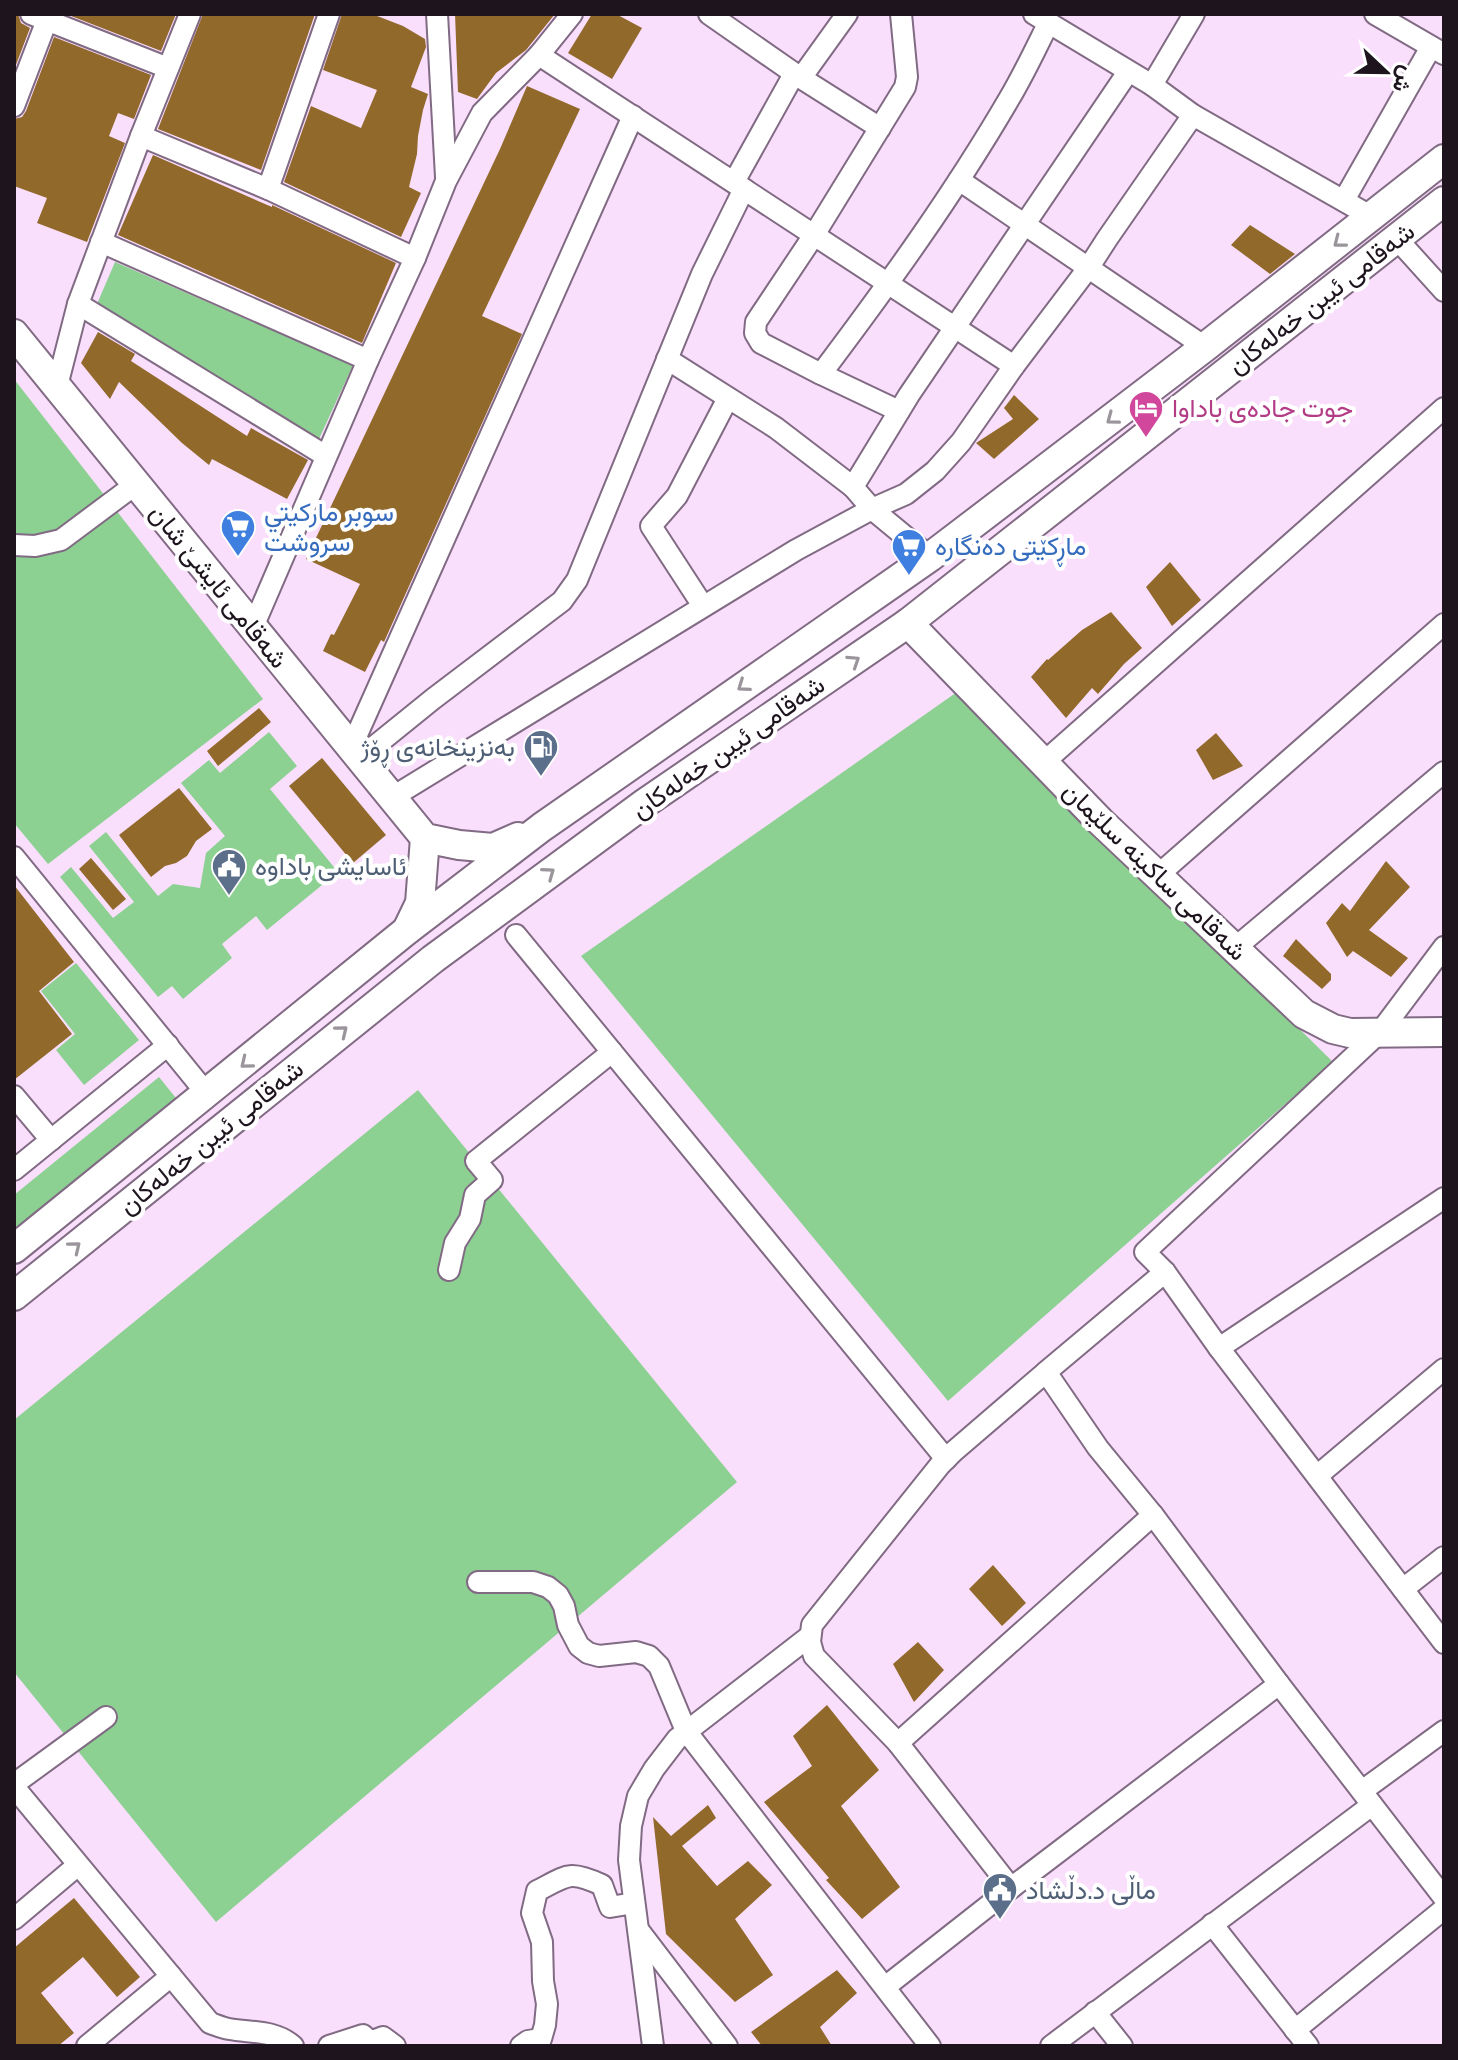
<svg xmlns="http://www.w3.org/2000/svg" width="1458" height="2060" viewBox="0 0 1458 2060" font-family="'Zilla Slab',Vazirmatn,serif">
<rect width="100%" height="100%" fill="#fadffc"/>
<g fill="#8cd092">
<path d="M115 262 353 365 319 439 97 304Z"/>
<path d="M14 379 263 699 48 864 14 823Z"/>
<path d="M957 692 1333 1062 948 1401 581 956Z"/>
<path d="M269 732 297 766 270 789 338 872 267 930 256 916 222 944 232 958 183 999 172 986 158 997 60 877 71 867 113 918 134 902 89 846 106 832 158 896 173 884 200 888 206 853 225 836 181 783 209 760 220 773Z"/>
<path d="M76 963 139 1040 84 1085 56 1050 75 1034 41 991Z"/>
<path d="M159 1077 180 1103 14 1237V1195Z"/>
<path d="M418 1090 737 1482 216 1922 14 1672V1420Z"/>
</g>
<g fill="#91692b">
<path d="M14 14H18L21 23 30 28 14 70Z"/>
<path d="M66 14H176L161 51Z"/>
<path d="M203 14H315L261 170 158 129Z"/>
<path d="M342 14H372L403 26 425 39 426 47 411 87 428 94 423 110 418 136 417 154 409 187 421 193 401 237 284 182 311 106 361 128 377 90 323 70Z"/>
<path d="M455 14H555L526 50 496 73 477 99 458 92Z"/>
<path d="M592 14H616L642 28 612 79 568 53Z"/>
<path d="M54 37 151 75 134 119 118 113 109 136 125 143 87 242 37 223 47 198 14 186V119L22 117 26 111Z"/>
<path d="M527 86 580 109 482 316 522 334 384 642 381 640 365 672 323 651 331 634 334 635 360 584 306 559 500 149Z"/>
<path d="M153 155 272 207V205L396 263 362 343 118 235Z"/>
<path d="M1250 225 1295 254 1270 274 1231 245Z"/>
<path d="M98 332 135 354 131 361 247 436 251 428 308 460 287 499 212 459 209 465 182 443 119 382 110 399 81 363Z"/>
<path d="M1014 395 1039 419 994 459 976 443 1013 419 1004 408Z"/>
<path d="M1170 562 1201 600 1172 626 1146 587Z"/>
<path d="M1111 612 1142 648 1124 664 1098 694 1092 688 1066 718 1031 677 1047 659 1048 660 1082 630Z"/>
<path d="M259 708 271 722 218 766 207 751Z"/>
<path d="M1216 733 1243 766 1213 780 1196 750Z"/>
<path d="M322 758 386 835 353 863 289 786Z"/>
<path d="M179 788 212 829 196 841 187 856 176 863 165 866 151 877 119 835Z"/>
<path d="M91 858 126 899 113 910 79 869Z"/>
<path d="M1386 861 1410 887 1369 930 1408 958 1391 977 1353 951 1347 957 1326 923 1342 903 1350 911Z"/>
<path d="M14 885 74 962 39 991 72 1034 14 1080Z"/>
<path d="M1296 939 1331 974V980L1322 989 1283 956Z"/>
<path d="M993 1565 1026 1603 1002 1626 969 1589Z"/>
<path d="M918 1642 944 1670 914 1702 893 1664Z"/>
<path d="M827 1705 879 1770 841 1806 900 1887 862 1919 826 1880 829 1878 764 1802 812 1766 793 1736Z"/>
<path d="M708 1805 716 1818 682 1846 717 1886 748 1861 772 1885 735 1919 773 1975 735 2002 666 1934 653 1817 671 1836Z"/>
<path d="M74 1898 140 1977 117 1997 83 1957 41 1993 74 2033 58 2046H14V1948Z"/>
<path d="M837 1970 857 1993 820 2027 832 2046H762L751 2032Z"/>
</g>
<g fill="none" stroke-linecap="round" stroke-linejoin="round">
<defs>
<g id="street">
<path d="M31 14 168 68"/>
<path d="M437 14 446 177"/>
<path d="M709 14 801 78 880 128"/>
<path d="M1034 14 1152 85 1193 115 1372 217"/>
<path d="M1375 14 1444 54"/>
<path d="M539 55 1014 366"/>
<path d="M801 78 847 14"/>
<path d="M1152 85 1194 14"/>
<path d="M14 106 47 20"/>
<path d="M141 136 268 189 415 258"/>
<path d="M959 180 1205 347"/>
<path d="M734 182 794 74"/>
<path d="M268 189 329 14"/>
<path d="M1344 200 1431 47"/>
<path d="M1397 239 1444 291"/>
<path d="M101 242 368 360"/>
<path d="M78 304 326 456"/>
<path d="M667 359 776 428 853 487"/>
<path d="M821 374C888 285 953 195 1009 99 1024 74 1036 48 1049 22"/>
<path d="M57 386 78 304 141 136 190 14"/>
<path d="M899 411 821 374 761 343 755 333 756 322 814 235 905 87 907 77 901 14"/>
<path d="M14 545 35 546 61 540 136 484"/>
<path d="M930 557 872 509 853 487 909 395 1128 72"/>
<path d="M703 606 651 526 677 496 728 398"/>
<path d="M253 627 368 360 415 258 446 181 482 113 539 55 572 14"/>
<path d="M351 748 633 116"/>
<path d="M360 758 433 699 562 601 577 580 702 274 744 189"/>
<path d="M1043 763 1444 408"/>
<path d="M391 798 796 550 872 509 906 494 935 471 961 442 1014 366 1089 267 1107 239 1193 115"/>
<path d="M14 857 207 1094"/>
<path d="M1157 876 1444 624"/>
<path d="M516 935 946 1459"/>
<path d="M1444 947 1381 1031 1145 1252 1165 1272 1219 1348 1444 1643"/>
<path d="M1235 948 1444 772"/>
<path d="M14 1096 51 1140"/>
<path d="M14 1170 168 1045"/>
<path d="M449 1270 455 1243 470 1219 475 1195 492 1180 476 1161 612 1052"/>
<path d="M1165 1272 1046 1372 1098 1448 1153 1515 1279 1684 1444 1898"/>
<path d="M1219 1348 1444 1198"/>
<path d="M1317 1476 1444 1369"/>
<path d="M478 1582H533L548 1587 558 1595 564 1606 568 1625 579 1646 588 1653 599 1656 636 1652 649 1656 659 1666 686 1731 930 2046"/>
<path d="M1403 1589 1444 1557"/>
<path d="M898 1743 1153 1515"/>
<path d="M14 1784 106 1717"/>
<path d="M14 1787 210 2023C216 2025 223 2028 229 2029 252 2033 275 2030 293 2046"/>
<path d="M1362 1791 1444 1731"/>
<path d="M1011 1888 898 1743 814 1656 810 1642 812 1625 940 1465 953 1452 1046 1372"/>
<path d="M14 1919 78 1865"/>
<path d="M1212 1924 1308 2046"/>
<path d="M640 1932 727 2046"/>
<path d="M885 1987 1011 1888 1279 1684"/>
<path d="M1095 2012 1122 2046"/>
<path d="M1295 2030 1444 1909"/>
<path d="M87 2046 171 1976"/>
<path d="M329 2046 363 2035 370 2042 383 2037 395 2046"/>
<path d="M521 2046 528 2041 541 2039 545 2025 547 2004 543 1981 542 1942 532 1913 537 1891C568 1875 569 1870 602 1885L610 1907 634 1903"/>
<path d="M653 2046 629 1860 631 1826 638 1796 654 1769 677 1739 810 1636"/>
<path d="M1051 2046 1372 1805"/>
</g>
<g id="secondary">
<path d="M14 334 425 838 459 845 493 848 518 837"/>
<path d="M908 623 1100 821 1304 1014 1333 1029 1350 1033 1444 1032"/>
<path d="M407 930 420 903 425 838"/>
<path d="M14 1249 406 931 542 827 930 557 1205 347 1444 159"/>
<path d="M14 1296 433 959 645 803 908 623 1444 201"/>
</g>
</defs>
<use href="#street" stroke="#816a83" stroke-width="24"/>
<use href="#secondary" stroke="#816a83" stroke-width="32"/>
<use href="#street" stroke="#fff" stroke-width="20"/>
<use href="#secondary" stroke="#fff" stroke-width="28"/>
</g>
<defs><path id="oneway-chevron" d="M-2-3.5L2.5 0L-2 3.5" fill="none" stroke-width="1.6" stroke-linecap="round" stroke-linejoin="round" transform="scale(2)"/></defs>
<g stroke="#99959a">
<use href="#oneway-chevron" transform="translate(1339 242) rotate(142)"/>
<use href="#oneway-chevron" transform="translate(1112 419) rotate(143)"/>
<use href="#oneway-chevron" transform="translate(854 661) rotate(-33)"/>
<use href="#oneway-chevron" transform="translate(743 686) rotate(145)"/>
<use href="#oneway-chevron" transform="translate(549 873) rotate(-36)"/>
<use href="#oneway-chevron" transform="translate(342 1031) rotate(-39)"/>
<use href="#oneway-chevron" transform="translate(246 1063) rotate(141)"/>
<use href="#oneway-chevron" transform="translate(75 1247) rotate(-39)"/>
</g>
<defs>
<symbol id="hotel-pin" viewBox="-11 -11 22 30"><path d="M0 17L-7.5 6A9.5 9.5 0 1 1 7.5 6Z" fill="#d1479c" stroke="#fff"/><path d="M-6-4.5h1.5V1H6V5H4.5V3h-9V5H-6ZM-4 0a1.8 1.8 0 1 1 3.6 0ZM.5 0V-2.5h3Q6-2.5 6 0Z" fill="#fff"/></symbol>
<symbol id="supermarket-pin" viewBox="-11 -11 22 30"><path d="M0 17L-7.5 6A9.5 9.5 0 1 1 7.5 6Z" fill="#3f7fe0" stroke="#fff"/><path d="M-6-5.5h2.5l.6 2H6L4.5 2H-2.5L-4.4-4H-6ZM-1.5 3.2a1.3 1.3 0 1 0 .1 0ZM3 3.2a1.3 1.3 0 1 0 .1 0Z" fill="#fff"/></symbol>
<symbol id="fuel-pin" viewBox="-11 -11 22 30"><path d="M0 17L-7.5 6A9.5 9.5 0 1 1 7.5 6Z" fill="#5c6f8a" stroke="#fff"/><path d="M-5.5-6h7V0h2V4h1.3V-2.5L3-4.5l.8-.8L6-3V5H2.5V1h-1V6h-7ZM-4.2-4.7v3.2H.2V-4.7Z" fill="#fff"/></symbol>
<symbol id="civic-pin" viewBox="-11 -11 22 30"><path d="M0 17L-7.5 6A9.5 9.5 0 1 1 7.5 6Z" fill="#5c6f8a" stroke="#fff"/><path d="M-.6-6.5H3V-4.5H.6V-3L4-1V1h2V6H-6V1h2V-1L-.6-3ZM-1.2 2.5V6h2.4V2.5Z" fill="#fff"/></symbol>
</defs>
<g fill-rule="evenodd">
<use href="#hotel-pin" x="1126" y="388" width="40" height="54"/>
<use href="#supermarket-pin" x="218" y="507" width="40" height="54"/>
<use href="#supermarket-pin" x="889" y="526" width="40" height="54"/>
<use href="#fuel-pin" x="521" y="727" width="40" height="54"/>
<use href="#civic-pin" x="209" y="846" width="40" height="54"/>
<use href="#civic-pin" x="980" y="1870" width="40" height="54"/>
</g>
<g text-anchor="middle" dominant-baseline="central" stroke-width="8" stroke-linejoin="round" paint-order="stroke">
<g font-size="26" fill="#1d141e" stroke="#fff">
<text transform="translate(1321 298) rotate(-38)">شەقامی ئیبن خەلەکان</text>
<text transform="translate(219 586) rotate(51)">شەقامی ئایشێ شان</text>
<text transform="translate(728 747) rotate(-35)">شەقامی ئیبن خەلەکان</text>
<text transform="translate(1155 871) rotate(44)">شەقامی ساکینە سلێمان</text>
<text transform="translate(211 1137) rotate(-39)">شەقامی ئیبن خەلەکان</text>
</g>
<g font-size="26" fill="#b23c85" stroke="#fff" text-anchor="start">
<text x="1172" y="408">جوت جادەی باداوا</text>
</g>
<g font-size="26" fill="#366cbe" stroke="#fff" text-anchor="start">
<text x="264" y="512">سوبر ماركيتي<tspan x="264" dy="30">سروشت</tspan></text>
<text x="935" y="546">ماڕكێتی دەنگارە</text>
</g>
<g font-size="26" fill="#4e5e75" stroke="#fff" text-anchor="start">
<text x="515" y="747" text-anchor="end">بەنزینخانەی ڕۆژ</text>
<text x="255" y="866">ئاسايشى باداوه</text>
<text x="1026" y="1890">ماڵی د.دڵشاد</text>
</g>
</g>
<rect width="1458" height="2060" fill="none" stroke="#1d141e" stroke-width="32"/>
<g transform="translate(1386 72) rotate(112)" stroke="#ffffff" stroke-width="6" paint-order="stroke">
<path d="M0-6L14 30L0 20L-14 30Z" fill="#1d141e"/>
<text y="-12" font-size="22" font-weight="bold" text-anchor="middle" fill="#1d141e">ش</text>
</g>
</svg>
